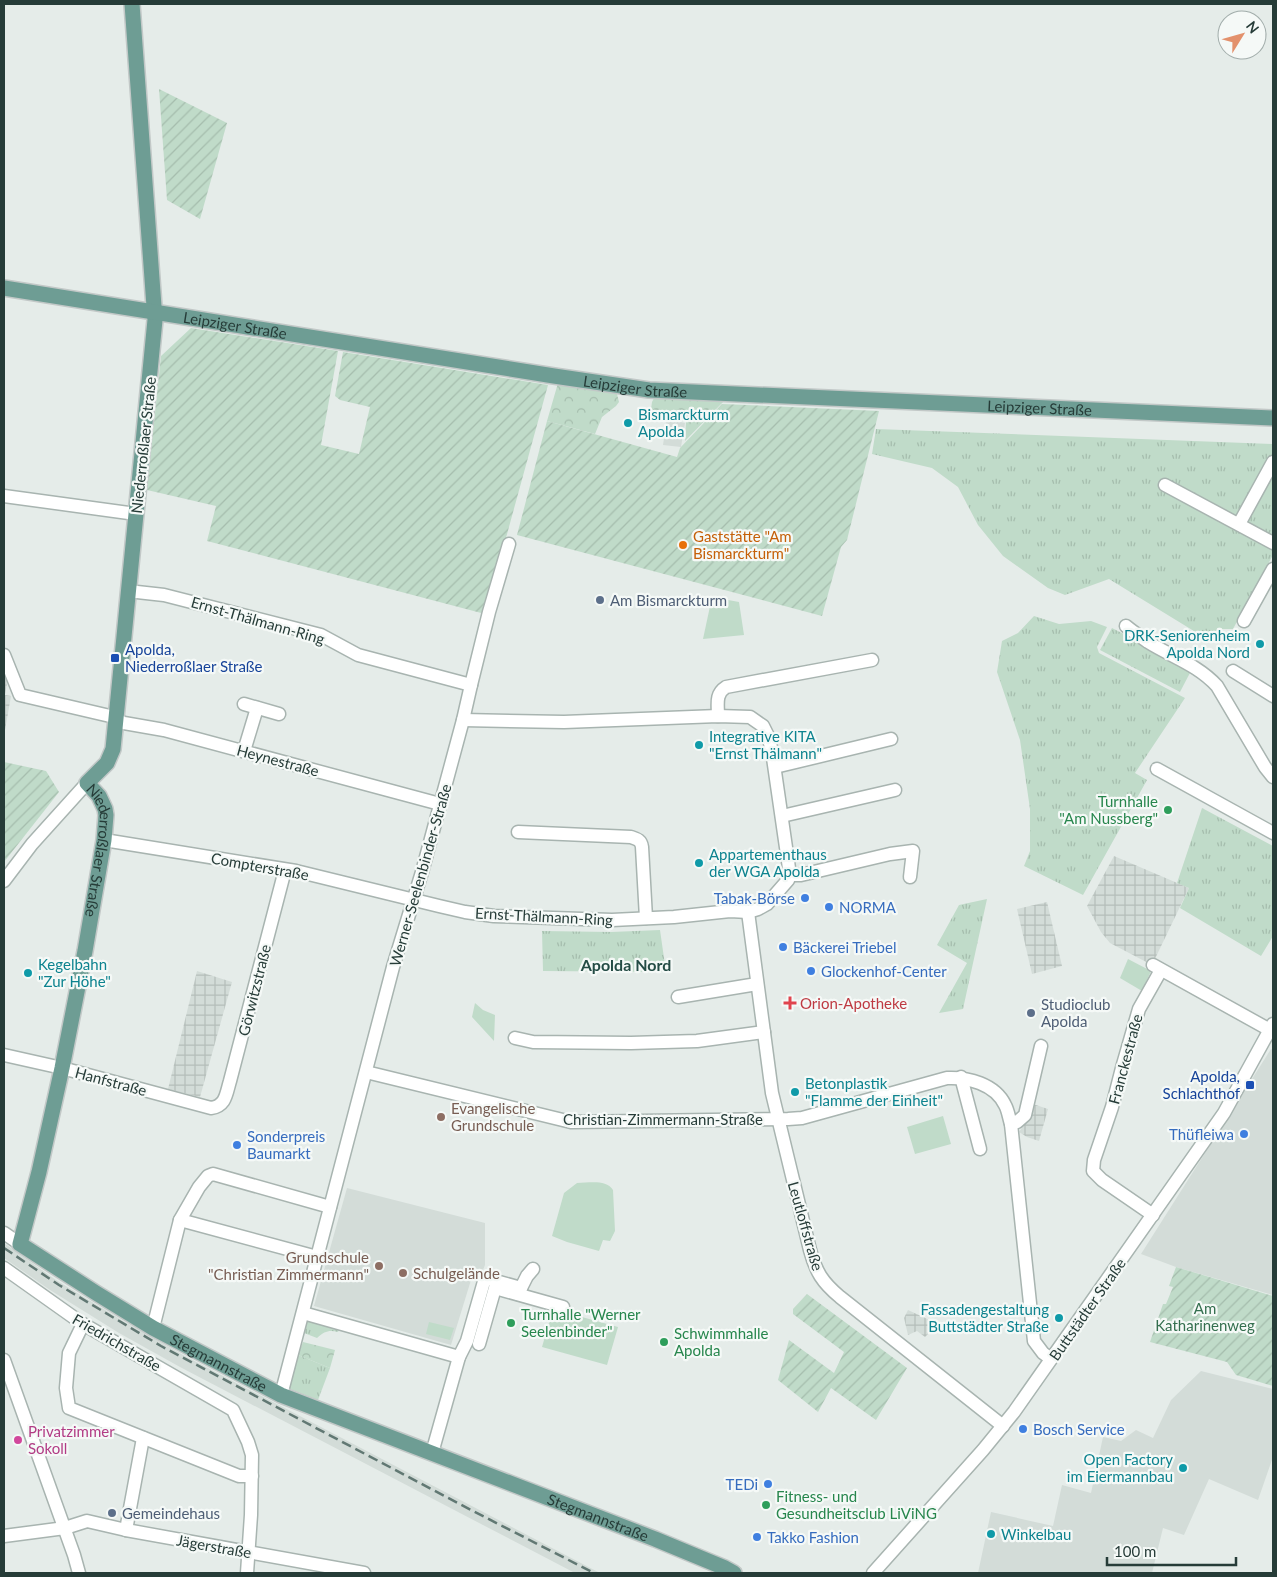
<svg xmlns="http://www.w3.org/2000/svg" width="1277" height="1577" viewBox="0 0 1277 1577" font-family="Lato,sans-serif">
<defs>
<pattern id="industrial-grid" width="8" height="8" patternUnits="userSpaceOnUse" patternTransform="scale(1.25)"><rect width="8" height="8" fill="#d3dcd8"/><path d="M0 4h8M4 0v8" fill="none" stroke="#b5beba"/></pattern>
<pattern id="grass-tufts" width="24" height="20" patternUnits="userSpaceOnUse" patternTransform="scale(1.25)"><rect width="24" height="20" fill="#c0dbc9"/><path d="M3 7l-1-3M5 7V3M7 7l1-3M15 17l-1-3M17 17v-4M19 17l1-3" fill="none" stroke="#a5bdad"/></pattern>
<pattern id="forest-crowns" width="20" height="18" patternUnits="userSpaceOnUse" patternTransform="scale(1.25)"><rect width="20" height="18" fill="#c0dbc9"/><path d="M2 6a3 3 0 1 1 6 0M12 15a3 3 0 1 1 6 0" fill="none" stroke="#a5bdad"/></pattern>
<pattern id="garden-furrows" width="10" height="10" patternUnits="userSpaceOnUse" patternTransform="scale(1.25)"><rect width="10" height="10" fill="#c0dbc9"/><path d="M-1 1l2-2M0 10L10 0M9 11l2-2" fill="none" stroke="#a5bdad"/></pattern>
</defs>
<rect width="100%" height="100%" fill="#e5ece9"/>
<g fill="#d3dcd8">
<path d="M667 419 685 423 681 447 663 445Z"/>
<path d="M1271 1049 1273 1050V1295L1176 1267 1141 1254Z"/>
<path d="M347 1188 485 1223V1265L478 1282 471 1280 451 1345 314 1306Z"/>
<path d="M4 1243 56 1280 125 1322 185 1356 600 1573H575L180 1367 119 1333 50 1290 4 1258Z"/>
<path d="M1201 1371 1273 1389V1457L1258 1500 1209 1479 1184 1535 1163 1528 1152 1573H978L991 1512 1053 1526 1062 1485 1091 1493 1103 1437 1121 1441 1136 1430 1153 1438 1171 1400Z"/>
</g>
<g fill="url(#industrial-grid)">
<path d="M4 673 7 674 8 677 5 695 11 696 4 736Z"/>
<path d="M1114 856 1189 888 1152 965 1110 943 1101 932 1087 906Z"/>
<path d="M1047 902 1062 966 1032 974 1017 909Z"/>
<path d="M197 971 232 982 200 1097 168 1089Z"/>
<path d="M1033 1104 1048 1109 1039 1141 1027 1137 1019 1132 1026 1122Z"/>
<path d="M908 1310 936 1323 932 1330 925 1337 917 1331 908 1335 904 1318Z"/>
</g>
<g fill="url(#grass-tufts)">
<path d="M876 429 1273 444V555L1233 629H1221L1202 636 1109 579 1065 595 1048 588 1003 556 978 525 958 487 932 468 872 454Z"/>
<path d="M1034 616 1059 624 1091 621 1107 627 1097 647 1099 653 1185 698 1135 773 1147 780 1083 895 1024 866 1030 851V809L1020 740 997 672 1002 641 1018 633Z"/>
<path d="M1112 628 1192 669 1180 692 1100 650Z"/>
<path d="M1202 808 1273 846V936L1261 956 1180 908 1189 888 1177 883Z"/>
<path d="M987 899 963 1009 939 1013 967 963 937 945 959 905Z"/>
<path d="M660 930 666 972 543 971 542 931 611 932Z"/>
<path d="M312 1319 340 1327 338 1332C329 1330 325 1331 317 1338L304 1333 306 1322Z"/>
<path d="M298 1355 330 1368 318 1400 290 1389 289 1386Z"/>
</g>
<g fill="url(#forest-crowns)">
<path d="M558 383 617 394 619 402 616 406 602 417 595 434 547 421Z"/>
<path d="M655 396 724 401 685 441 686 422 677 416 667 417 663 421 659 415H654L651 409 652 402Z"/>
<path d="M303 1342 335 1350 330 1368 298 1355Z"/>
</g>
<g fill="#c0dbc9">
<path d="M712 597 739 602 744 635 703 639Z"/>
<path d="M1128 959 1151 971 1142 991 1120 978Z"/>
<path d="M475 1003 483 1010 495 1015 494 1041 472 1017Z"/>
<path d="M943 1116 951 1144 915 1154 907 1127Z"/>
<path d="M577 1183C589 1183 606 1179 613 1190L615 1231 610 1241 603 1240 599 1251 567 1242 552 1236 564 1193Z"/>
<path d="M553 1309 618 1327 607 1365 542 1347Z"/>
<path d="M429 1322 454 1328 450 1340 426 1334Z"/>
</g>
<g fill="url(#garden-furrows)">
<path d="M159 89 227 123 200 219 167 200Z"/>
<path d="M191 328 338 351 321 445 359 454 370 407 340 400 335 396 343 352 548 385 485 614 207 541 216 506 147 490 161 356Z"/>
<path d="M722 404 879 411 847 540 841 547 822 616 517 535 547 421 677 457 680 448Z"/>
<path d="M4 762 46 771 59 792 4 862Z"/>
<path d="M1176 1267 1273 1296V1386L1236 1375 1227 1362 1150 1342 1163 1304H1166L1173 1287 1169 1286Z"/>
<path d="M807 1294 907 1368 876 1420 831 1388 818 1412 778 1380 789 1340 834 1373 844 1352 793 1314V1309Z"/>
</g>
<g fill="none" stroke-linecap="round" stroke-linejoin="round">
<defs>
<g id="minor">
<path d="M1165 485 1273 543"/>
<path d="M4 496 136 514"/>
<path d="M1239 524 1273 462"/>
<path d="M128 591 164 595 321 635 358 655 471 685"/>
<path d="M1244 621 1273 569"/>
<path d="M1126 626C1133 632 1141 637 1148 642 1172 657 1198 665 1217 686L1265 767 1273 777"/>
<path d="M4 655 20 695 110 716 124 723 164 730 440 804"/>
<path d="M1233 671 1273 696"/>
<path d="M244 704 279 714"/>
<path d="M718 716C718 704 715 694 726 687L872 660"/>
<path d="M244 751 257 708"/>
<path d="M775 767 891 739"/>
<path d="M1157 769 1273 833"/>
<path d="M782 816 895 790"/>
<path d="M518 832 631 837C637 839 641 840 642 847L646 918"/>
<path d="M104 840 296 871 439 906 465 912 494 916 612 920 674 917 730 911 748 912 758 909 767 904 788 880 790 875 772 751 768 736 763 726 750 717 718 716 564 722 463 720"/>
<path d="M790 875H801L890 854 913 851 910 877"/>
<path d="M4 881 32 844 87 783"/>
<path d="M748 912 772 1093 810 1250C816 1272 822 1282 840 1297L1003 1426"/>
<path d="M1153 965 1270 1030"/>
<path d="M678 997 757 984"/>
<path d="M515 1038 533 1042 631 1043 697 1041 764 1032"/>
<path d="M4 1055 62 1068 211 1108C226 1106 226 1094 230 1081L285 870"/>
<path d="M366 1072 571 1122 788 1119 802 1118 947 1078C968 1077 995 1084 1005 1105 1008 1110 1009 1118 1011 1124L1034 1341 1043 1353 1051 1359"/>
<path d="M961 1077 980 1149"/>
<path d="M1011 1124 1017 1122 1025 1115 1041 1046"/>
<path d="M1153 1215 1102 1180 1093 1171 1094 1160 1112 1107 1122 1068 1139 1009 1161 970"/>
<path d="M180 1220 317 1257"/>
<path d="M4 1233 20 1244"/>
<path d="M4 1268 83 1324 233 1410 248 1442 252 1455 251 1515 247 1573"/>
<path d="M518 1294 527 1276 533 1269"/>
<path d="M303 1313 459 1357"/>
<path d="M83 1324 69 1353 66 1388 69 1408 239 1476H252"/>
<path d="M153 1328 180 1220 199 1187 208 1176 213 1174 330 1207"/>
<path d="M479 1344 495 1288 563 1307"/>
<path d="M4 1360 74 1555 79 1573"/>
<path d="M281 1395 393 967 422 872 463 720 471 685 489 612 509 544"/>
<path d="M432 1453 459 1357 467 1341 485 1278 521 1288"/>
<path d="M126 1530 143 1438"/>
<path d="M4 1536 65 1528 87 1521 126 1530 364 1573"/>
<path d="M873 1573 983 1450 1014 1412 1224 1113 1273 1024"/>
</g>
<g id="major">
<path id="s1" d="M132 4 155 320 113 749 107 763 87 783 99 796 105 809 106 815 104 840 85 951 62 1068 39 1172 20 1244 96 1293 153 1328 281 1395 655 1539 725 1568 734 1573"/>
<path id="s2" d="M4 288 554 376 649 390 1273 418"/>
</g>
</defs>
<use href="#minor" stroke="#a8b4b0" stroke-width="15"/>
<use href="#major" stroke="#c2c8c7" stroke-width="18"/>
<use href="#minor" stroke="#fff" stroke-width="12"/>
<use href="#major" stroke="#6e9d94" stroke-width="15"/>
<path stroke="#617873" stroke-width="2.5" stroke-dasharray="10 5" stroke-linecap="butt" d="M4 1248 59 1285 161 1346 471 1510 594 1573"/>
</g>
<g fill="#0f9aa8" stroke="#f5f9f7" stroke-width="2">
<circle cx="628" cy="423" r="5"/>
<circle cx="1260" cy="644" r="5"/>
<circle cx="699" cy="745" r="5"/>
<circle cx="699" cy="863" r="5"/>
<circle cx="28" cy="973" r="5"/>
<circle cx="795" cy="1092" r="5"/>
<circle cx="1059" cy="1318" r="5"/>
<circle cx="1183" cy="1468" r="5"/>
<circle cx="991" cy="1534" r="5"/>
</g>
<circle fill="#e8710a" stroke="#f5f9f7" stroke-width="2" cx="683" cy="545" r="5"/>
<g fill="#5c6f8a" stroke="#f5f9f7" stroke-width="2">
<circle cx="600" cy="600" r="5"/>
<circle cx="1031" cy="1013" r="5"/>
<circle cx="112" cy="1513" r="5"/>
</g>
<g fill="#1a4fb4" stroke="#f5f9f7" stroke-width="2">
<rect x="110" y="653" width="10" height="10" rx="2.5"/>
<rect x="1245" y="1080" width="10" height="10" rx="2.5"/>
</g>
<g fill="#2e9e5b" stroke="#f5f9f7" stroke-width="2">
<circle cx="1168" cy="810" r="5"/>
<circle cx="511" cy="1323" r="5"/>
<circle cx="664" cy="1342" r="5"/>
<circle cx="766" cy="1505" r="5"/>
</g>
<g fill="#3f7fe0" stroke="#f5f9f7" stroke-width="2">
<circle cx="805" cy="898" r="5"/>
<circle cx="829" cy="907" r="5"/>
<circle cx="783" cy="947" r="5"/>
<circle cx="811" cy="971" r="5"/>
<circle cx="1244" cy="1134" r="5"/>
<circle cx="237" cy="1145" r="5"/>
<circle cx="1023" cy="1429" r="5"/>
<circle cx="768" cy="1484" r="5"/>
<circle cx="757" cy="1537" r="5"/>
</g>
<path fill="#e0444e" stroke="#f5f9f7" stroke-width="2" d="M787.5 995.5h5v5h5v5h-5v5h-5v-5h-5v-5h5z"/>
<g fill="#8d6e63" stroke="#f5f9f7" stroke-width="2">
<circle cx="441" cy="1117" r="5"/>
<circle cx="379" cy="1266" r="5"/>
<circle cx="403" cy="1273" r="5"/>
</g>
<circle fill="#d1479c" stroke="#f5f9f7" stroke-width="2" cx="18" cy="1440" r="5"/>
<g text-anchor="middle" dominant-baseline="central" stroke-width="4.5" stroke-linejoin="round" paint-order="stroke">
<g font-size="15" fill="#263c38" stroke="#f5f9f7">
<text stroke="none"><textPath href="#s2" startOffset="234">Leipziger Straße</textPath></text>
<text stroke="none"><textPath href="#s2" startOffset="639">Leipziger Straße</textPath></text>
<text stroke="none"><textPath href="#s2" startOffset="1044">Leipziger Straße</textPath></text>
<text transform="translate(143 445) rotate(-84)">Niederroßlaer Straße</text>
<text transform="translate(258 620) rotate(16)">Ernst-Thälmann-Ring</text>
<text transform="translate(278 760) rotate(15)">Heynestraße</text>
<text stroke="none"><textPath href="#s1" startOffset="864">Niederroßlaer Straße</textPath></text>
<text transform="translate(260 866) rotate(10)">Compterstraße</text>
<text transform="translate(420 875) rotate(-74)">Werner-Seelenbinder-Straße</text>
<text transform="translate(544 916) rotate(3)">Ernst-Thälmann-Ring</text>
<text transform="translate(254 990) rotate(-76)">Görwitzstraße</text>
<text transform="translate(1125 1059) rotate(-75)">Franckestraße</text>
<text transform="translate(111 1081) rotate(15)">Hanfstraße</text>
<text x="663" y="1119">Christian-Zimmermann-Straße</text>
<text transform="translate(806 1226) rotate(74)">Leutloffstraße</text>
<text transform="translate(1087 1309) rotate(-55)">Buttstädter Straße</text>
<text transform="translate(117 1342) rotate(30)">Friedrichstraße</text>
<text stroke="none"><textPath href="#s1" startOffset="1499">Stegmannstraße</textPath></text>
<text stroke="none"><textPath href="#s1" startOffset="1909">Stegmannstraße</textPath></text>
<text transform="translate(214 1546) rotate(10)">Jägerstraße</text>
</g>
<g font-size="15" fill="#0d838f" stroke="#f5f9f7" text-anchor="start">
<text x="638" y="414">Bismarckturm<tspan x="638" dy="17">Apolda</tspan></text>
<text x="1250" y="635" text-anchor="end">DRK-Seniorenheim<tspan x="1250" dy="17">Apolda Nord</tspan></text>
<text x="709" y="736">Integrative KITA<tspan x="709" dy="17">"Ernst Thälmann"</tspan></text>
<text x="709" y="854">Appartementhaus<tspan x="709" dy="17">der WGA Apolda</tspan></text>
<text x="38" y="964">Kegelbahn<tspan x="38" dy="17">"Zur Höhe"</tspan></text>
<text x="805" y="1083">Betonplastik<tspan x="805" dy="17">"Flamme der Einheit"</tspan></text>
<text x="1049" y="1309" text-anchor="end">Fassadengestaltung<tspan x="1049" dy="17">Buttstädter Straße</tspan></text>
<text x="1173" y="1459" text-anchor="end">Open Factory<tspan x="1173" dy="17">im Eiermannbau</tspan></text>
<text x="1001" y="1534">Winkelbau</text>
</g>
<g font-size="15" fill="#c56008" stroke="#f5f9f7" text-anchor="start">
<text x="693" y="536">Gaststätte "Am<tspan x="693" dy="17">Bismarckturm"</tspan></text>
</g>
<g font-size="15" fill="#4e5e75" stroke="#f5f9f7" text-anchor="start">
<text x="610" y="600">Am Bismarckturm</text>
<text x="1041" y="1004">Studioclub<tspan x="1041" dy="17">Apolda</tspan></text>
<text x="122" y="1513">Gemeindehaus</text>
</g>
<g font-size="15" fill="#164399" stroke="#f5f9f7" text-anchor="start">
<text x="125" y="649">Apolda,<tspan x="125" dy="17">Niederroßlaer Straße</tspan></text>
<text x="1240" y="1076" text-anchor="end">Apolda,<tspan x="1240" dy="17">Schlachthof</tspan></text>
</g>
<g font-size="15" fill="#27864d" stroke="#f5f9f7" text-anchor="start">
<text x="1158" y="801" text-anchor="end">Turnhalle<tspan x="1158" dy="17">"Am Nussberg"</tspan></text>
<text x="521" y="1314">Turnhalle "Werner<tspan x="521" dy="17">Seelenbinder"</tspan></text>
<text x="674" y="1333">Schwimmhalle<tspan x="674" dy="17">Apolda</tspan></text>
<text x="776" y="1496">Fitness- und<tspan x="776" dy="17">Gesundheitsclub LiViNG</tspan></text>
</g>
<g font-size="15" fill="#366cbe" stroke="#f5f9f7" text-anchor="start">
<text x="795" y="898" text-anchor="end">Tabak-Börse</text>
<text x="839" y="907">NORMA</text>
<text x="793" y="947">Bäckerei Triebel</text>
<text x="821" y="971">Glockenhof-Center</text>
<text x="1234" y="1134" text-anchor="end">Thüfleiwa</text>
<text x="247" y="1136">Sonderpreis<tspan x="247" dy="17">Baumarkt</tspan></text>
<text x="1033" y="1429">Bosch Service</text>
<text x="758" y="1484" text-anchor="end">TEDi</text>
<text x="767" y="1537">Takko Fashion</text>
</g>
<g font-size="15" fill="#be3a42" stroke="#f5f9f7" text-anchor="start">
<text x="800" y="1003">Orion-Apotheke</text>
</g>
<g font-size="15" fill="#785e54" stroke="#f5f9f7" text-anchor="start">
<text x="451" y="1108">Evangelische<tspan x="451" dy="17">Grundschule</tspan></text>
<text x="369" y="1257" text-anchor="end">Grundschule<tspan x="369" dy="17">"Christian Zimmermann"</tspan></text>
<text x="413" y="1273">Schulgelände</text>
</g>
<g font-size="15" fill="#346f4f" stroke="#f5f9f7">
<text x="1205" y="1308">Am<tspan x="1205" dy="17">Katharinenweg</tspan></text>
</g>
<g font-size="15" fill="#b23c85" stroke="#f5f9f7" text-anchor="start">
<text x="28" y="1431">Privatzimmer<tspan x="28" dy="17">Sokoll</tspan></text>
</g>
<g font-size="16" font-weight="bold" fill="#244c45" stroke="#f5f9f7">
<text x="626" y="964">Apolda Nord</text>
</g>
</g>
<rect width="1277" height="1577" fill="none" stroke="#263c38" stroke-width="10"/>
<g transform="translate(1242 35) rotate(53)"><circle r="24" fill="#f5f9f7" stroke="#a2adab"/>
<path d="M0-4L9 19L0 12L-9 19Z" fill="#e3916c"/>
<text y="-8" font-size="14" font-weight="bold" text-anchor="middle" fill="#263c38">N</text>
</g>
<path d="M1107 1557v8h129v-8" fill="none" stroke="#263c38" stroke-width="2.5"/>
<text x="1114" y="1557" font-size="15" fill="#263c38" stroke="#f5f9f7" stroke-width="4" paint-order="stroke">100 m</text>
</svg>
